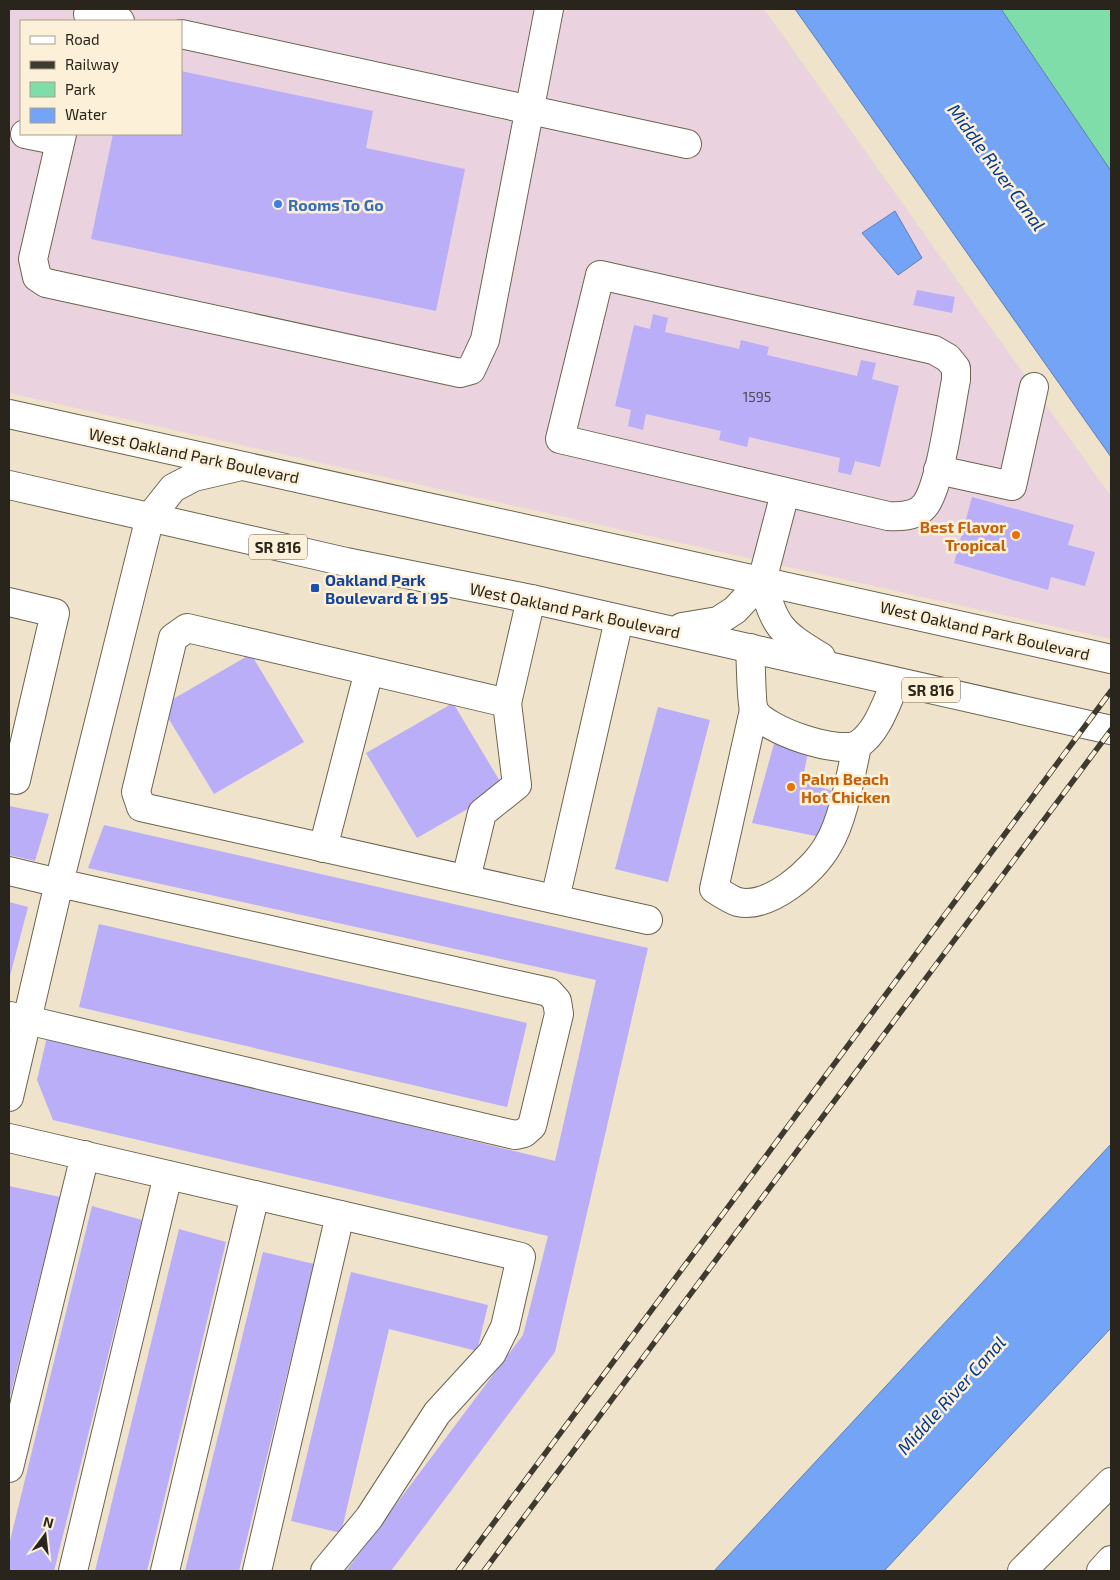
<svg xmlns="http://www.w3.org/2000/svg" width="1120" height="1580" viewBox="0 0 1120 1580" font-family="'Exo 2',sans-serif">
<rect width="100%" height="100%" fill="#efe3cb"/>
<path fill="#ead3df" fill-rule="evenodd" d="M9 9H764L1111 496V639L9 393ZM21 21H181V134H21Z"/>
<path fill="#7edda8" d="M1001 9H1111V171Z"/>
<g fill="#74a4f5" stroke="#5e7eb4">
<path d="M795 9H1001L1111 171V457Z"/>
<path d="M895 211 922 258 898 275 862 233Z"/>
<path d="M1111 1144V1328L884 1571H714Z"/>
</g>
<g fill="#b9aef7">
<path d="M181 71 373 111 366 148 465 169 436 311 91 239 113 134H181Z"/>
<path d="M917 290 955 297 952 313 913 305Z"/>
<path d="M653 314 668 318 665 332 739 349 741 340 769 347 767 355 857 376 861 360 876 363 872 379 899 386 880 467 855 461 851 475 838 472 840 458 749 437 747 447 719 440 721 431 646 414 643 430 628 426 631 410 615 406 634 325 650 329Z"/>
<path d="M972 497 1074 525 1068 545 1095 552 1085 586 1051 577 1048 590 954 563Z"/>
<path d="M251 654 304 742 214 794 161 706Z"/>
<path d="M453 703 504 788 417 838 366 753Z"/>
<path d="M658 707 710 720 668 882 615 869Z"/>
<path d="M775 740 809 748 802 782 837 792 825 838 752 823Z"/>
<path d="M9 806 49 814 35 861 9 855Z"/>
<path d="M104 825 648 948 555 1352 391 1571H346L523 1335 548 1236 53 1120 37 1080 47 1037 555 1161 596 980 88 868Z"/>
<path d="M9 902 28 907 9 980Z"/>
<path d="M99 924 527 1023 507 1107 79 1007Z"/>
<path d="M9 1186 60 1197 9 1401Z"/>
<path d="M92 1206 142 1220 54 1571H9V1545Z"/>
<path d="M179 1229 226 1242 147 1571H95Z"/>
<path d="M263 1252 314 1264 239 1571H185Z"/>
<path d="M351 1272 488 1305 477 1351 389 1329 341 1533 291 1521Z"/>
</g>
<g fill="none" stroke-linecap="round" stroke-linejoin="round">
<defs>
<g id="minor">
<path d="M88 14 120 21"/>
<path d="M181 34 687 144"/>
<path d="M25 134 60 141"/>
<path d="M62 134 33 259 37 277 46 283 460 373 471 370 485 340 549 9"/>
<path d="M600 275 934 350 948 358 956 368V380C950 409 941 482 926 504 918 516 902 517 888 516L560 439Z"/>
<path d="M938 470 1012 486 1034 387"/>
<path d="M762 581 785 493"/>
<path d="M531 599 507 703 187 628 173 638 136 792 141 807 648 920"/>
<path d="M9 602 55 613 16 780 9 779"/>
<path d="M750 648C751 659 751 703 754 710 763 730 841 756 859 744 878 731 886 703 896 682"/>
<path d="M754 710 714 889C721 893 731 900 738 902 770 909 813 871 828 845 843 821 851 774 857 746"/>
<path d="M323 848 369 671"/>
<path d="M9 871 59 883 549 992 557 1001 559 1014 532 1126 524 1133 515 1135 27 1020 59 883 150 517"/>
<path d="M466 879 482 813 517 785 507 703"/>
<path d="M555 899 619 620"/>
<path d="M9 1097 27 1020 10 1016"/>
<path d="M9 1138 521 1257 505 1327 492 1353 437 1413 369 1518 325 1571"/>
<path d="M9 1468 85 1155"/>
<path d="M73 1571 168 1175"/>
<path d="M165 1571 255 1195"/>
<path d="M257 1571 340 1215"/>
</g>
<g id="major">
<path d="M9 414 1111 659"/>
<path d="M9 485 346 562 531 599 1111 730"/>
<path d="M150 517 173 488 194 477 237 467"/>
<path d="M762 581C776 628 779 631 821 657"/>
<path d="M682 627 718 621 735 610 762 581"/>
</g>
<g id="highway">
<path d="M1022 1571 1111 1482"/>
<path d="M1101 1571 1111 1560"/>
</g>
</defs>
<use href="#minor" stroke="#6e634f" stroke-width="30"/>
<use href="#major" stroke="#6e634f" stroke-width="30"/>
<use href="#highway" stroke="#6e634f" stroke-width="30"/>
<use href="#minor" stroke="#fff" stroke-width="28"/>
<use href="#major" stroke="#fff" stroke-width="28"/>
<use href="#highway" stroke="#fff" stroke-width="28"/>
<defs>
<g id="rail">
<path d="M458 1571 1111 691"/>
<path d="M484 1571 1111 730"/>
</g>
</defs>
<use href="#rail" stroke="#3f3a30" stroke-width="5.5"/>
<use href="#rail" stroke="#fcf0d8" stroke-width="4" stroke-dasharray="11" stroke-linecap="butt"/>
</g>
<circle fill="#3f7fe0" stroke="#fcf0d8" stroke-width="2" cx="278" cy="204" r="5"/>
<g fill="#e8710a" stroke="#fcf0d8" stroke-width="2">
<circle cx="1016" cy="535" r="5"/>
<circle cx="791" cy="787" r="5"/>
</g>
<rect fill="#1a4fb4" stroke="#fcf0d8" stroke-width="2" x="310" y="583" width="10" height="10" rx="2.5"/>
<g text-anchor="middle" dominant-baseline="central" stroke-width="5" stroke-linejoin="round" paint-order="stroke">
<g font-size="14" fill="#4d4753">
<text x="757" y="396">1595</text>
</g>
<g fill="#fcf0d8" stroke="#686254" stroke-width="1">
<rect x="249" y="534.5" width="58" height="25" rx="4"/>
<rect x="902" y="677.5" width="58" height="25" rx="4"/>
</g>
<g font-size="15" font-weight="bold" fill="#29251c">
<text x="278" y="547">SR 816</text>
<text x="931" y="690">SR 816</text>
</g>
<g font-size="16" font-weight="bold" fill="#366cbe" stroke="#fcf0d8" text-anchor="start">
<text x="288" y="204">Rooms To Go</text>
</g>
<g font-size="16" fill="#29251c" stroke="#fcf0d8">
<text transform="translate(194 455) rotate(12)">West Oakland Park Boulevard</text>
<text transform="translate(575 610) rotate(12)">West Oakland Park Boulevard</text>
<text transform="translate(985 630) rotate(13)">West Oakland Park Boulevard</text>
</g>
<g font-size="16" font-weight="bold" fill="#c56008" stroke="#fcf0d8" text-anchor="end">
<text x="1006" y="526">Best Flavor<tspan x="1006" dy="18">Tropical</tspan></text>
<text x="801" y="778" text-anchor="start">Palm Beach<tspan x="801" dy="18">Hot Chicken</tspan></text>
</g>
<g font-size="16" font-weight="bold" fill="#164399" stroke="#fcf0d8" text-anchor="start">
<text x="325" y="579">Oakland Park<tspan x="325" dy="18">Boulevard &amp; I 95</tspan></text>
</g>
<g font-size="18" font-style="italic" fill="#003792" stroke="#fcf0d8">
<text transform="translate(997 167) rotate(54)">Middle River Canal</text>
<text transform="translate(951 1395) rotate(-48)">Middle River Canal</text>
</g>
</g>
<rect width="1120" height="1580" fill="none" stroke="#29251c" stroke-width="20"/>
<rect x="20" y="20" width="162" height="115" fill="#fcf0d8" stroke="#a89f8d"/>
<rect x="30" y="36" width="25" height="8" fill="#ffffff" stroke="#a89f8d"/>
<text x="65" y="45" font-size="15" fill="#29251c">Road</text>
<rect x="30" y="61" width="25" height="8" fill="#3f3a30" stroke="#a89f8d"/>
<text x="65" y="70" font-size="15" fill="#29251c">Railway</text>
<rect x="30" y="82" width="25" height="15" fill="#7edda8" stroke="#a89f8d"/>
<text x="65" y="95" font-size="15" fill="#29251c">Park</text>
<rect x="30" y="108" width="25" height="15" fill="#74a4f5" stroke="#a89f8d"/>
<text x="65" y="120" font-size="15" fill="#29251c">Water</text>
<g transform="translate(45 1535) rotate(15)" stroke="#fcf0d8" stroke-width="4" paint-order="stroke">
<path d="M0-4L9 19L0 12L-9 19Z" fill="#29251c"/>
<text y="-8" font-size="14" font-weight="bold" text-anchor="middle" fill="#29251c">N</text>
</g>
</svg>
